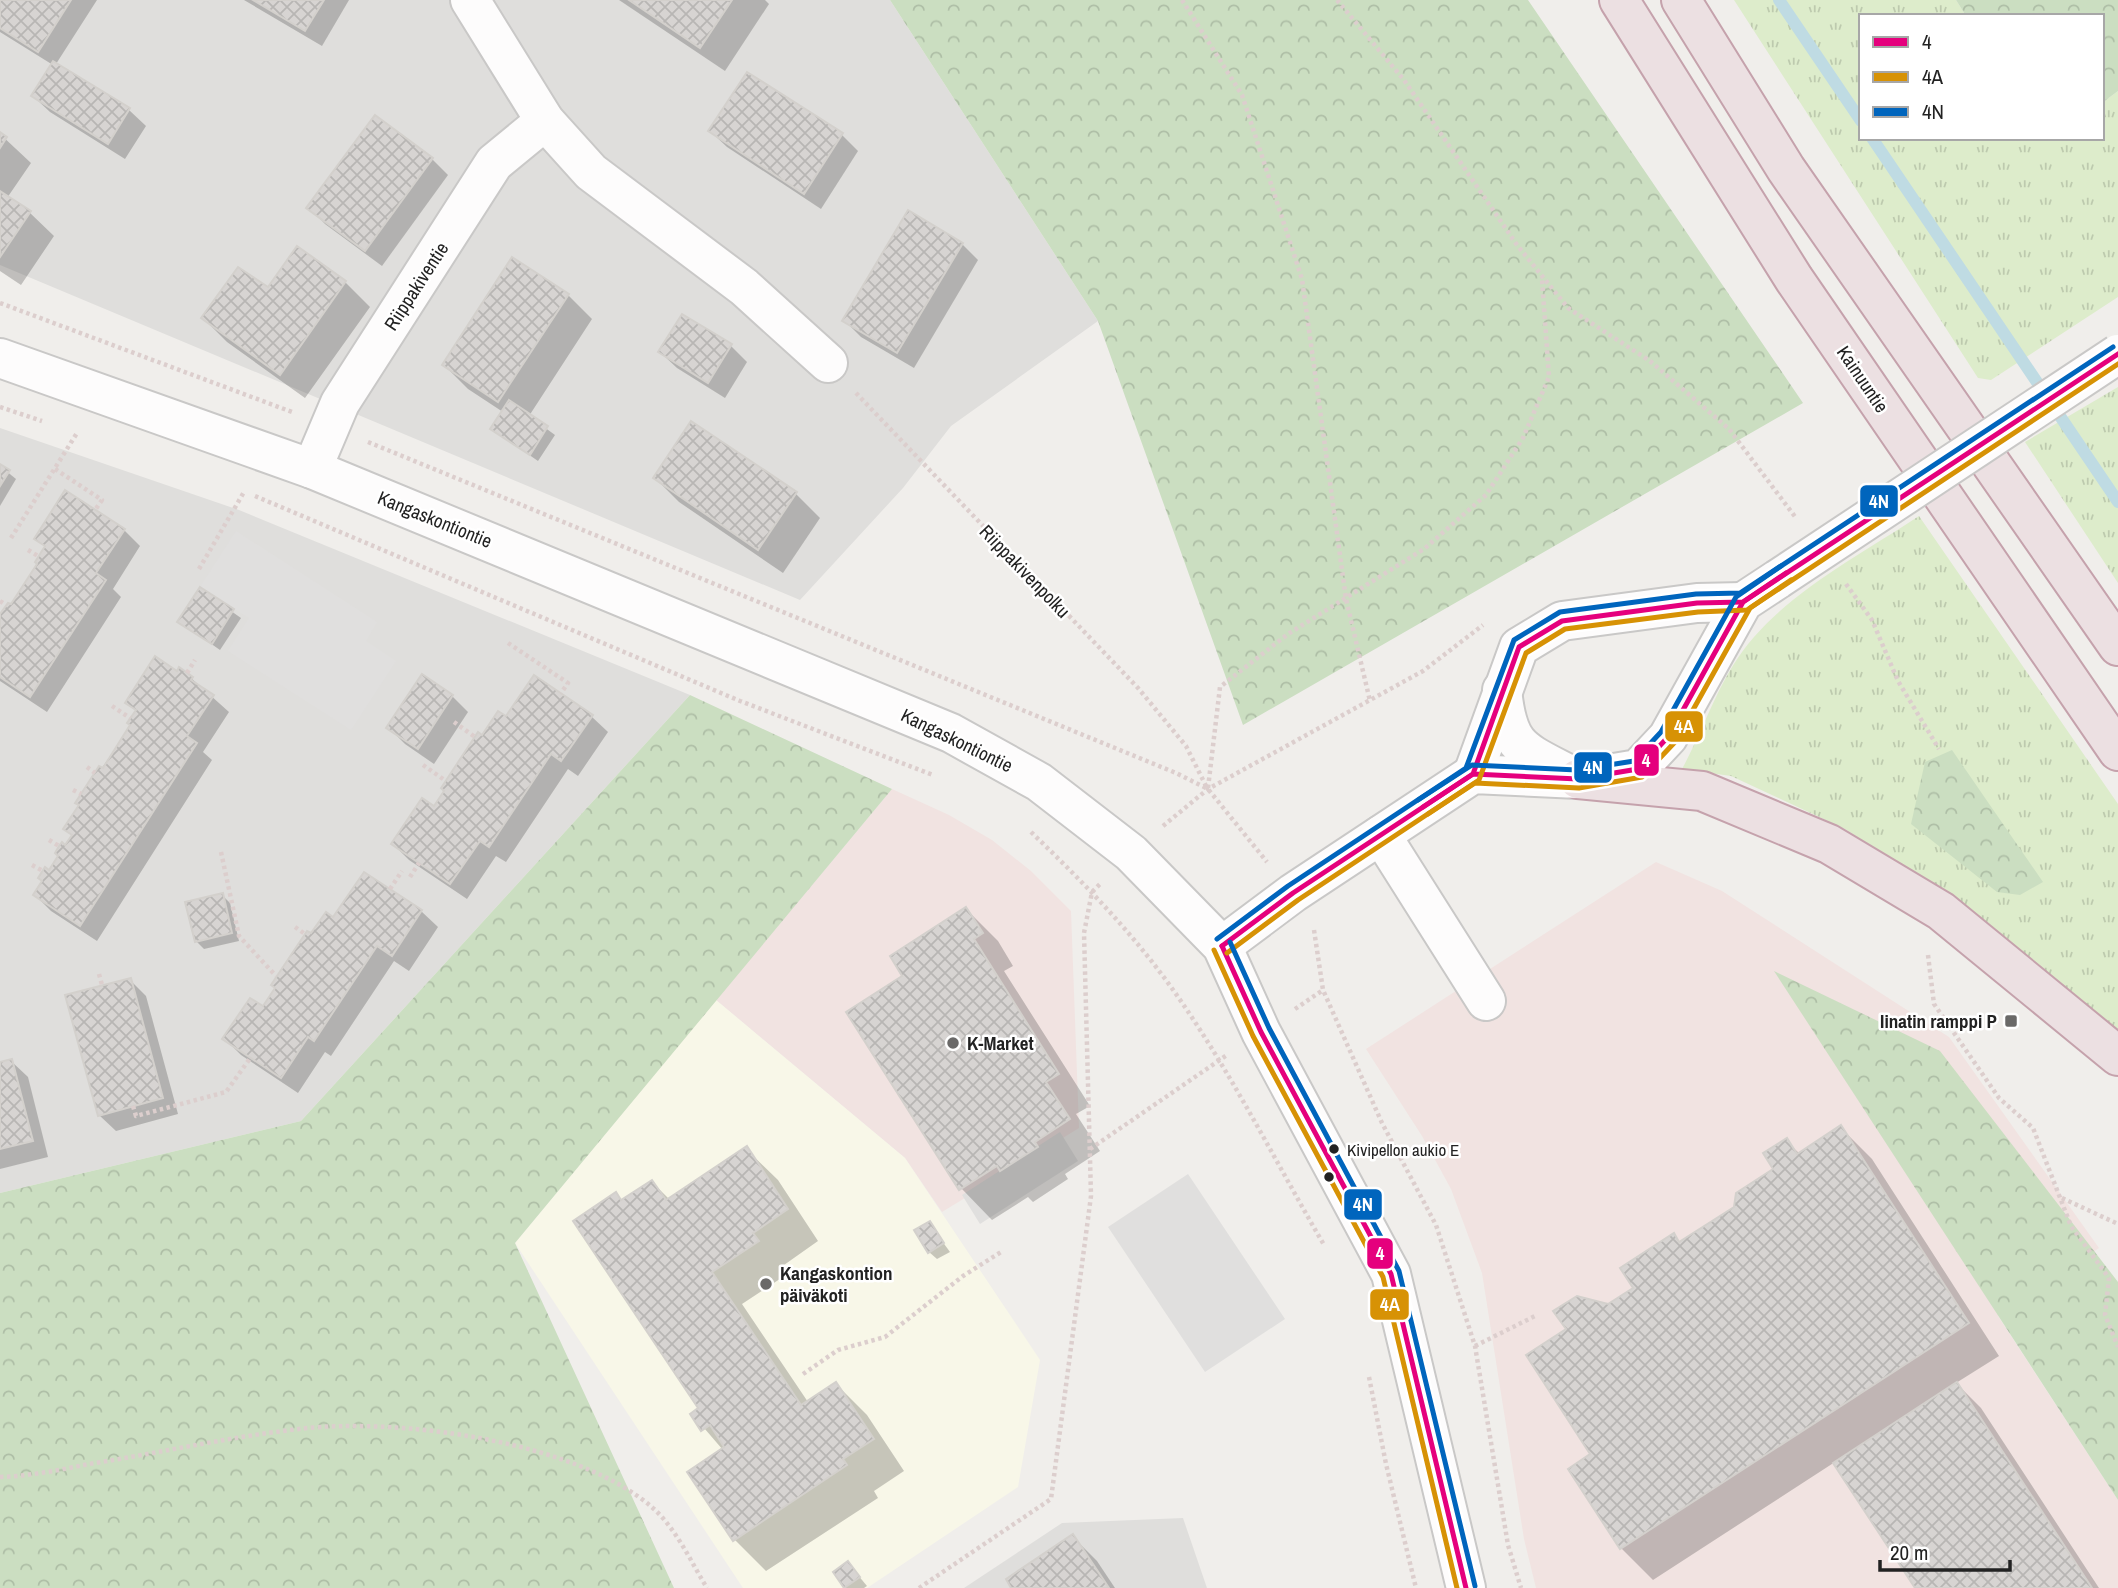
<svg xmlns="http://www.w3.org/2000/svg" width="2118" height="1588" viewBox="0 0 2118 1588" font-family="'Archivo Narrow',sans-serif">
<defs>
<pattern id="grass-tufts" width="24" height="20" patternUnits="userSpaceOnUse" patternTransform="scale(1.75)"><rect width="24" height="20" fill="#ddeccb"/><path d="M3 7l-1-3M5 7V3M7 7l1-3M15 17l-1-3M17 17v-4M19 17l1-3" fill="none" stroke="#bdcaae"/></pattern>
<pattern id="forest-crowns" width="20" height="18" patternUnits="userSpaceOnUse" patternTransform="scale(1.75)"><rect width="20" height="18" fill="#cbdec1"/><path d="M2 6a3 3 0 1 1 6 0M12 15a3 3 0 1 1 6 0" fill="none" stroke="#aebea6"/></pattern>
<pattern id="building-cross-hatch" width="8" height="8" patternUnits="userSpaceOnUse" patternTransform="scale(1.75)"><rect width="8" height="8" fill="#d7d4d2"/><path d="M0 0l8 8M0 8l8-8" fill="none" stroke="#b8b6b4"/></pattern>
</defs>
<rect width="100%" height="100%" fill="#f0eeeb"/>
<g fill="#dfdedc">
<path d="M0 0H890L1098 321 951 426 903 488 800 600 0 265Z"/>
<path d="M0 428 239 510 690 695 301 1121 0 1193Z"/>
<path d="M1183 1518 1207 1588H964L1062 1523Z"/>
</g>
<g fill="#f1e3e1">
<path d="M892 789 949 815 992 840 1031 871 1071 911 1079 1128 942 1212 905 1158 716 1000Z"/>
<path d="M1656 862 1722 891 1949 1037 2099 1248 1998 1316 2118 1500V1588H1536L1524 1539 1482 1273 1451 1189 1422 1136 1366 1049Z"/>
</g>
<path fill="#f8f7e8" d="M716 1000 905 1158 1040 1360 1018 1487 867 1588H743L515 1243Z"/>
<g fill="url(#grass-tufts)">
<path d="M1734 0H1956L1966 16H1861V138H2102V103L2118 91V297L1991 380 1978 378Z"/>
<path d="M2118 387V583L2025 442Z"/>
<path d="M1919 516 2118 804V1031L1951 897 1845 829 1731 776 1682 769C1706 725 1720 675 1754 637 1799 586 1863 553 1919 516Z"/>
</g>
<g fill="url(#forest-crowns)">
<path d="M890 0H1528L1803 403 1243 725 1098 321Z"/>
<path d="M1956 0H2118V91L2102 103V16H1966Z"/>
<path d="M690 695 892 789 515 1243 674 1588H0V1193L301 1121Z"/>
<path d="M1952 750 2043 882 2020 895 1997 892 1911 824 1925 762Z"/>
<path d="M1774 971 1940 1051 2118 1282V1500Z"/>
</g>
<g fill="#e0dfde">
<path d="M236 531 377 622 366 641 396 661 351 730 228 651 249 618 200 587Z"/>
<path d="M1060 1132 1078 1161 980 1224 962 1195Z"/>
<path d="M1188 1174 1285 1319 1205 1372 1108 1227Z"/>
</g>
<g fill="#0003">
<path d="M0 0H97L56 64 129 110 146 126 125 159 50 112 33 96 53 65 0 32Z"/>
<path d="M244 0H349L322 46Z"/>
<path d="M619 0H765L769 4 725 71Z"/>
<path d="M748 74 842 135 858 151 821 209 727 147 710 131Z"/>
<path d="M0 134 31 163 7 198 29 212 54 236 21 285 0 271Z"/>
<path d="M432 159 448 175 382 266 325 224 309 207Z"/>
<path d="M962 244 978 260 914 368 861 337 845 321Z"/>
<path d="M298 248 345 282 370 307 305 398 227 342 203 318 268 290Z"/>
<path d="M568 295 592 319 529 416 555 435 538 461 492 429 503 412 468 389 444 365Z"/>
<path d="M731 346 747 362 725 398 677 368 660 352Z"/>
<path d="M0 466 16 479 0 506Z"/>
<path d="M655 478 796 494 820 518 783 573 679 502Z"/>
<path d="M124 530 140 546 113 589 121 597 47 712 0 681V618L11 607 46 548 36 538Z"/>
<path d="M201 590 241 618 220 650 180 622Z"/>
<path d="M178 674 191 678 229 712 203 752 212 760 97 941 51 911 35 895 73 836 65 829 81 805 78 802 132 725 137 712 127 703Z"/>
<path d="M452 696 468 712 434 764 405 744 389 728Z"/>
<path d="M591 716 608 732 578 776 568 769 506 862 496 856 467 899 409 860 393 844 434 809 483 737 507 718Z"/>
<path d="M364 874 421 911 438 927 409 971 394 961 331 1056 325 1052 298 1093 241 1055 225 1039 263 1009 312 935 334 920Z"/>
<path d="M222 895 230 903 239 941 204 949 196 941Z"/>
<path d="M966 909 998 941 1013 966 1004 971 1090 1106 1076 1114 1100 1151 1065 1174 1068 1179 1033 1202 1028 1197 992 1220 961 1188 905 976Z"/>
<path d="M130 980 146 996 178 1114 116 1131 99 1115Z"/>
<path d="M11 1061 28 1077 48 1157 0 1169V1064Z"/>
<path d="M1841 1128 1872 1159 1999 1356 1956 1383 1981 1408 2099 1588H1917L1835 1462 1653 1580 1621 1548 1570 1469 1593 1455 1608 1306 1635 1288 1673 1236 1681 1243 1735 1208 1776 1170 1786 1141 1800 1154Z"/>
<path d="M746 1149 778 1180 818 1241 784 1265 789 1273 742 1304 808 1402 836 1384 867 1415 904 1471 874 1491 878 1498 766 1571 735 1540 723 1450 692 1414 701 1408 616 1194 623 1201 652 1182 670 1200Z"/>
<path d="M929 1223 950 1252 937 1259 929 1252Z"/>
<path d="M1073 1537 1097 1561 1115 1588H1014Z"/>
<path d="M848 1563 867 1586 864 1588H846L835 1572Z"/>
</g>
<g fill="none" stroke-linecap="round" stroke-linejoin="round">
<g stroke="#bfdbe3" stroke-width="12">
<path d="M1779 0 1861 121"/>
<path d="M1872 138 2118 502"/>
</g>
</g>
<g fill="url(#building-cross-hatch)" stroke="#d3d0cc" stroke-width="2">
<path d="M0 0H71L38 52 0 28Z"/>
<path d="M253 0H324L305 31Z"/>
<path d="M629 0H732L700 48Z"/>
<path d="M53 61 130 108 108 144 31 96Z"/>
<path d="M747 72 843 133 804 194 708 131Z"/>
<path d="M375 115 433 158 365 251 306 208Z"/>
<path d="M0 132 7 137 0 148Z"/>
<path d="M0 191 31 211 0 257Z"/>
<path d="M908 210 963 243 897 353 842 321Z"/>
<path d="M297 246 346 281 280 375 201 318 238 267 268 287Z"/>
<path d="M512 257 569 294 498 402 442 365Z"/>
<path d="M682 314 732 344 708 383 658 352Z"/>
<path d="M509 400 548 426 530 455 490 429Z"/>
<path d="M691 421 797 492 758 550 653 478Z"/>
<path d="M0 464 10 470 0 486Z"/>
<path d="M65 490 125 529 96 573 106 580 30 697 0 677V614L8 603 11 604 37 564 35 562 45 546 34 539Z"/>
<path d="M200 587 234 609 212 644 177 622Z"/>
<path d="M155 656 177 671 179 667 193 677 191 680 214 695 187 736 197 743 80 926 33 895 42 881 38 878 45 867 49 870 58 856 55 853 59 846 62 842 65 845 72 835 63 829 79 805 75 803 81 794 99 766 103 768 130 725 127 723 136 710 125 703Z"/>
<path d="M422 674 453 695 418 749 386 728Z"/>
<path d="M534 675 593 715 561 761 551 754 489 847 480 841 450 884 391 844 422 798 434 806 444 791 441 788 478 732 482 735 498 711 506 716Z"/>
<path d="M364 872 422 910 392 956 377 946 314 1041 308 1037 281 1078 222 1039 250 998 263 1006 275 988 271 985 307 931 311 933 326 912 333 917Z"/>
<path d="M223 893 232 933 195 942 185 902Z"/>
<path d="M966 907 983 933 974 939 1059 1074 1046 1082 1070 1119 1035 1142 1038 1147 1000 1171 997 1166 959 1190 846 1012 902 976 890 956Z"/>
<path d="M131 978 163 1098 98 1116 65 995Z"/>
<path d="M12 1059 33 1141 0 1149V1062Z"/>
<path d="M1841 1125 1969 1323 1620 1549 1568 1469 1590 1454 1526 1355 1566 1329 1553 1311 1577 1296 1608 1304 1633 1288 1620 1268 1674 1233 1679 1242 1734 1207 1736 1193 1773 1169 1763 1153 1787 1138 1797 1154Z"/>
<path d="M747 1146 788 1209 753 1233 759 1241 712 1272 801 1405 836 1382 874 1439 843 1459 847 1465 733 1541 687 1472 724 1447 710 1425 701 1431 690 1414 698 1408 573 1221 616 1192 621 1200 652 1180 666 1200Z"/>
<path d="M930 1221 944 1243 928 1253 914 1230Z"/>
<path d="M1957 1382 2092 1588H1915L1833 1463Z"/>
<path d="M1073 1534 1109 1588H1011L1006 1579Z"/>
<path d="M848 1561 860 1577 844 1588 833 1572Z"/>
</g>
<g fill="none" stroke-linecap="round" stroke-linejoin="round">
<defs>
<g id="minor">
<path d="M470 0 545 121 591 172 744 287 828 363"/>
<path d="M0 358 312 469 951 733 1039 782 1131 853 1222 946 1261 1032 1391 1274 1466 1588"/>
<path d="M312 469 340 403 494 163 545 121"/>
<path d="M1502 690C1508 747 1520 749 1568 774"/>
<path d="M1473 774 1519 647 1562 621 1697 603 1743 602"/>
<path d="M1381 835 1486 1001"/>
<path d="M1222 946 1293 893 1473 774 1578 779 1638 769 1668 737 1743 602 1778 579"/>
</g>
<g id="highway">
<path d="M1619 0 1794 279 2118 751"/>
<path d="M1681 0 1786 169 2118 646"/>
<path d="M1578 779 1702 791 1829 844 1941 911 2118 1056"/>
</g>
</defs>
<use href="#minor" stroke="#c9c8c7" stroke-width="42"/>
<use href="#highway" stroke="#c5a2ac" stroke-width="42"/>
<g stroke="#dccecd" stroke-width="4.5" stroke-dasharray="3.5 3.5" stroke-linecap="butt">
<path d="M1182 0 1242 95 1302 279 1346 599 1370 701"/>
<path d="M1337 0 1404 80 1517 245 1568 308 1650 361 1729 429 1796 518"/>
<path d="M0 303 292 412"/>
<path d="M856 393 1138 688 1186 746 1207 788"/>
<path d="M0 407 42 421"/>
<path d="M368 442 1176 773 1208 789 1267 862"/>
<path d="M55 469 102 500 95 510"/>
<path d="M255 496 740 701 933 775"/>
<path d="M11 538 77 433"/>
<path d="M28 550 38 556"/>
<path d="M199 569 244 492"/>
<path d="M1846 584 1872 620 1898 681 1939 749"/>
<path d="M0 601 6 605"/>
<path d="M508 643 568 683 561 693"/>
<path d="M187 673 195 660"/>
<path d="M112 706 130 718"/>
<path d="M454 722 475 737"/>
<path d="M423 765 446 781"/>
<path d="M87 767 95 773"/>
<path d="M1208 788 1220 687 1288 634 1424 549 1486 495 1523 438 1549 377 1542 279"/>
<path d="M73 790 81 794"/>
<path d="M1163 826 1208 789 1423 671 1483 625"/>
<path d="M1031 832C1081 880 1130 930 1171 987 1229 1068 1274 1159 1324 1245"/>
<path d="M49 840 59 846"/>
<path d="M221 852 239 936 276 976"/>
<path d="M32 865 43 871"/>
<path d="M410 877 419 863"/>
<path d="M390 889 402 871"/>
<path d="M295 927 305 934"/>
<path d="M1314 930 1323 990 1382 1123 1436 1225 1475 1346 1508 1545 1521 1588"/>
<path d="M1928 955 1934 1004 1999 1098 2033 1128 2071 1226 2109 1278 2105 1315 2118 1347"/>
<path d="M99 974 102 985"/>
<path d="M1295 1009 1323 990"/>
<path d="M133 1106 136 1116 226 1092 251 1057"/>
<path d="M1090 1149 1227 1055"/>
<path d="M2062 1198 2118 1224"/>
<path d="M1475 1346 1537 1315"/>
<path d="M803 1374 838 1350 885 1337 963 1276 1001 1252"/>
<path d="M1369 1377 1386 1464 1416 1588"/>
<path d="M0 1477C30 1476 60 1470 89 1464 159 1453 229 1437 299 1429 397 1417 578 1441 654 1509 677 1530 691 1562 707 1588"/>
<path d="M919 1588 1051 1499 1091 1196 1084 933 1092 892 1102 882"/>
</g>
<use href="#minor" stroke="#fdfcfc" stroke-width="38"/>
<use href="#highway" stroke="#ece0e2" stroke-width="38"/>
<defs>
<path id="minor-bridge" d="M1778 579 2118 354"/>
</defs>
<use href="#minor-bridge" stroke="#c9c8c7" stroke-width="42" stroke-linecap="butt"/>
<use href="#minor-bridge" stroke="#fdfcfc" stroke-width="38"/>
<defs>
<g id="bus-1">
<path d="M1423 807 1473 774 1578 779 1638 769 1668 737 1743 602 1786 573"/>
<path d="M1222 946 1293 893 1473 774 1519 647 1562 621 1697 603 1743 602 2118 354"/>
<path d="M1222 946 1261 1032 1391 1274 1466 1588"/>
</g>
<g id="bus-2">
<path d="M1428 814 1475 783 1579 788 1642 777 1675 742 1750 608 1791 580"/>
<path d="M1214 950 1253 1036 1383 1277 1457 1588"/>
<path d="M1227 953 1298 900 1479 780 1526 653 1565 629 1698 612 1747 610 2118 364"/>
</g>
<g id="bus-3">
<path d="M1418 800 1472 765 1577 770 1634 761 1661 732 1736 597 1781 566"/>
<path d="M1217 939 1288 886 1466 768 1514 640 1560 612 1696 594 1740 593 2113 347"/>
<path d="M1230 942 1269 1028 1399 1271 1475 1586"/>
</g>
</defs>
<use href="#bus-1" stroke="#fff" stroke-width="10"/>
<use href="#bus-2" stroke="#fff" stroke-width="10"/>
<use href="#bus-3" stroke="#fff" stroke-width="10"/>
<use href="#bus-1" stroke="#e5007d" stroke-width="5"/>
<use href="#bus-2" stroke="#d79205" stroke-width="5"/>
<use href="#bus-3" stroke="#0065bd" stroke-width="5"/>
</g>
<g fill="#6a6968" stroke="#fff" stroke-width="2.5">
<rect x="2004" y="1014" width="14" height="14" rx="3.5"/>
<circle cx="953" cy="1043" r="7"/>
<circle cx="766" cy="1284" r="7"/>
</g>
<g fill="#222" stroke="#fff" stroke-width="2.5">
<circle cx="1334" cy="1149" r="6"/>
<circle cx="1329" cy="1177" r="6"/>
</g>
<g text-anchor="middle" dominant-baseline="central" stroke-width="5" stroke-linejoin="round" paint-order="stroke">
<g font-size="17" fill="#222" stroke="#fff" text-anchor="start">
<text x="1347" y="1149">Kivipellon aukio E</text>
</g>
<g font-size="19" fill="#222" stroke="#fff">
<text transform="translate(416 286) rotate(-57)">Riippakiventie</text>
<text transform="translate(1863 379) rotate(56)">Kainuuntie</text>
<text transform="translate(435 519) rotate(22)">Kangaskontiontie</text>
<text transform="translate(1025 571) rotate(46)">Riippakivenpolku</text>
<text transform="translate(957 740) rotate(26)">Kangaskontiontie</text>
</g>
<g font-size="19" font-weight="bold" fill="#222" stroke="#fff" text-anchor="start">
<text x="1997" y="1021" text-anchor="end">Iinatin ramppi P</text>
<text x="967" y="1043">K-Market</text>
<text x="780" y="1273">Kangaskontion<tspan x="780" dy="22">päiväkoti</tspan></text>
</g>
</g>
<g stroke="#fff" stroke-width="2.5">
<rect x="1859" y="484" width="40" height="34" rx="7" fill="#0065bd"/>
<rect x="1664" y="710" width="40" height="33" rx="7" fill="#d79205"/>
<rect x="1633" y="743" width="27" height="34" rx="7" fill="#e5007d"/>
<rect x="1573" y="751" width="40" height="33" rx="7" fill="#0065bd"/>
<rect x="1343" y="1188" width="40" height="33" rx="7" fill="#0065bd"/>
<rect x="1366" y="1237" width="28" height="33" rx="7" fill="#e5007d"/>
<rect x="1369" y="1288" width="41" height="33" rx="7" fill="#d79205"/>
</g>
<g font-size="19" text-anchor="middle" font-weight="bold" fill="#fff">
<text x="1879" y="508">4N</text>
<text x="1684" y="733">4A</text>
<text x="1646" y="767">4</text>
<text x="1593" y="774">4N</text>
<text x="1363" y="1211">4N</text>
<text x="1380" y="1260">4</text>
<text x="1390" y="1311">4A</text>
</g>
<rect x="1859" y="14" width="245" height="126" fill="#ffffff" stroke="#a7a7a7" stroke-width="2"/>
<rect x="1873" y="37" width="35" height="10" fill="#e5007d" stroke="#a7a7a7" stroke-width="2"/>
<text x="1922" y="49" font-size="21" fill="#222222">4</text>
<rect x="1873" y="72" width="35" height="10" fill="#d79205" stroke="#a7a7a7" stroke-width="2"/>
<text x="1922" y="84" font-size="21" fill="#222222">4A</text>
<rect x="1873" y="107" width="35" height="10" fill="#0065bd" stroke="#a7a7a7" stroke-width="2"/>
<text x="1922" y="119" font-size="21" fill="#222222">4N</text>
<path d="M1880 1560v10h130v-10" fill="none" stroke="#222222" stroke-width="3.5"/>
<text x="1890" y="1560" font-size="21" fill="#222222" stroke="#ffffff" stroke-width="5" paint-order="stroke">20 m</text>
</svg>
